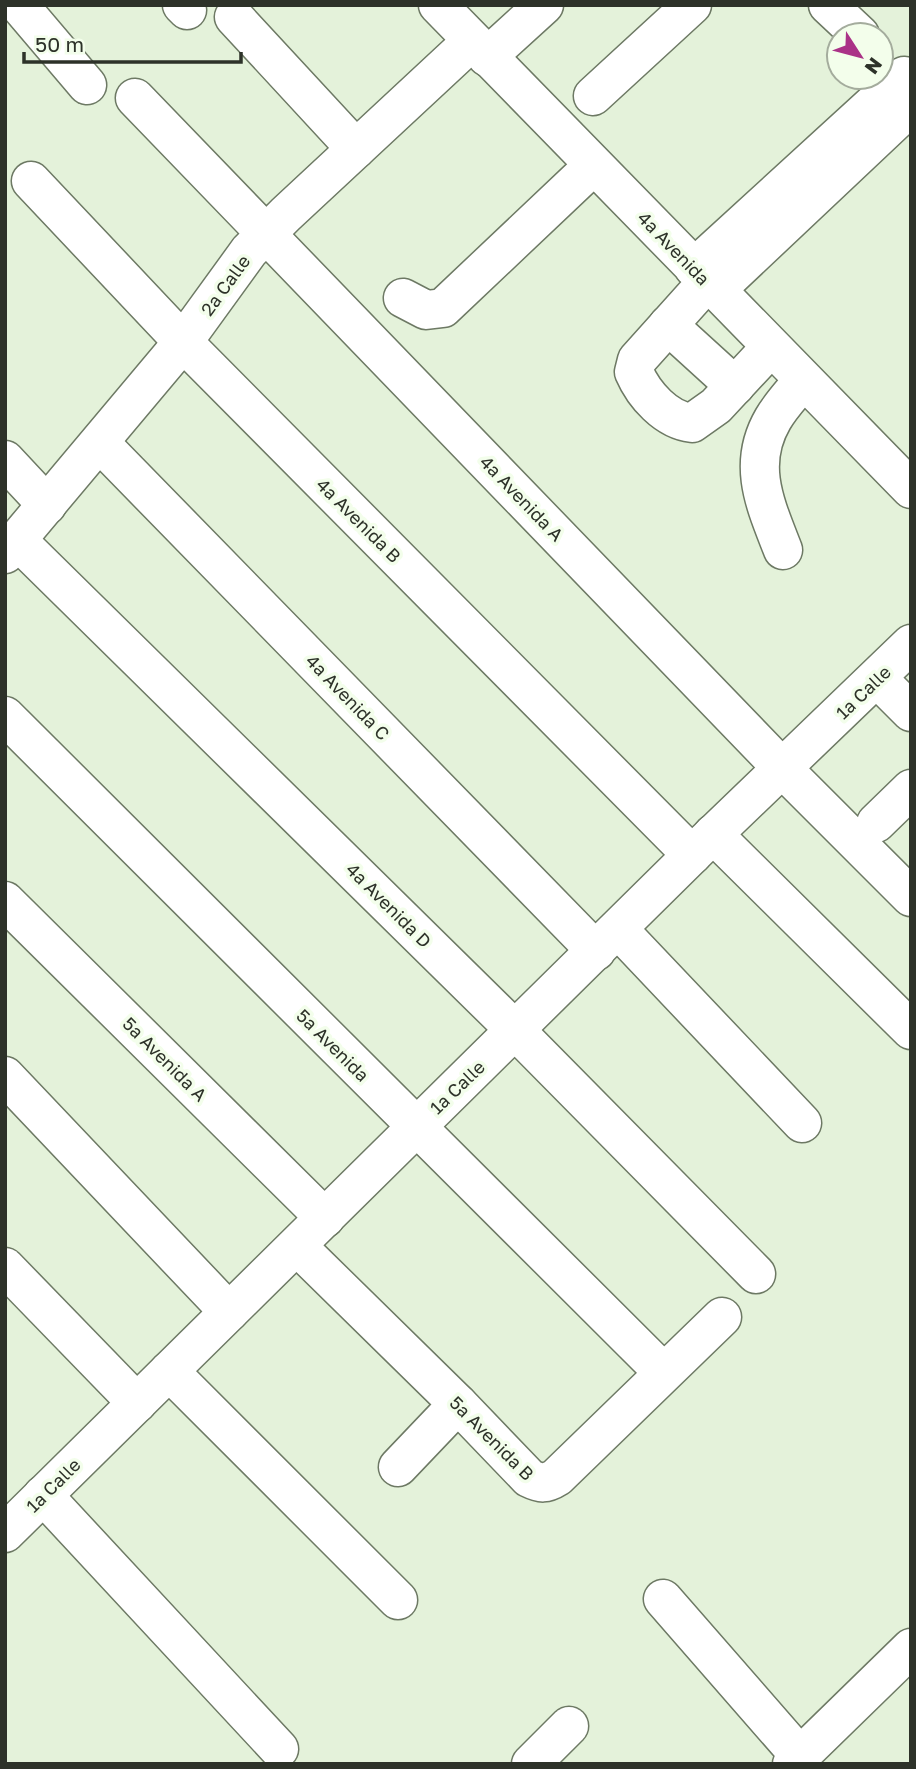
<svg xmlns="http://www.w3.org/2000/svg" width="916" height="1769" viewBox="0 0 916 1769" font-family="'Golos Text',sans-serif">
<rect width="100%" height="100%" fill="#e4f2da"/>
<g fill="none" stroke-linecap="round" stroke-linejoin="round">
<defs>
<g id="minor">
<path d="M19 5 87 85"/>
<path d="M182 5 187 10"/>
<path d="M828 5 860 35"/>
<path d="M234 17 356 149"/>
<path d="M487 57 544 5"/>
<path d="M593 96 692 5"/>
<path d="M135 98 782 768 911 897"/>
<path d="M31 181 183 342 692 855"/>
<path d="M694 268 904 76"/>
<path d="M707 282 637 360 634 372C644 395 666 420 692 423L716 406 771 347"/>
<path d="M716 290 911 106"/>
<path d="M403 298 426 310 443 308 593 166"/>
<path d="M668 325 735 386"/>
<path d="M100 443 596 951"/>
<path d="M5 460 47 505"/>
<path d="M17 540 515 1030 756 1274"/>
<path d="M783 550C766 506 746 465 773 419 781 405 793 393 803 380"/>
<path d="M5 554 183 342 249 251 286 214 472 41"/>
<path d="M878 679 911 712"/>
<path d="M5 716 663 1372"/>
<path d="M876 823 911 789"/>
<path d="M713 834 911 1030"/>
<path d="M5 901 325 1218"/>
<path d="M618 929 802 1123"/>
<path d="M5 1076 229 1312"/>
<path d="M297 1246 458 1404 529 1478C541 1484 546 1484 557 1477L722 1317"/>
<path d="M5 1267 137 1403"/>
<path d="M169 1371 398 1600"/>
<path d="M398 1467 458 1404"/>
<path d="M43 1495 279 1749"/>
<path d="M5 1533 701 846 911 644"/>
<path d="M663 1599 800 1756"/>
<path d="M531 1764 569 1726"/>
<path d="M792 1764 911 1648"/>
</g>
<path id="major" d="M438 5 911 489"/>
</defs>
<use href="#minor" stroke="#6d7964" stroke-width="41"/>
<use href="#major" stroke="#6d7964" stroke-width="41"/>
<use href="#minor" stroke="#fff" stroke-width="38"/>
<use href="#major" stroke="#fff" stroke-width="38"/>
</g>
<g text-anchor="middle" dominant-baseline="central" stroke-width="7" stroke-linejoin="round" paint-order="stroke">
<g font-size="18" fill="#2d3229" stroke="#f3feeb">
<text transform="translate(674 248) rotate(46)">4a Avenida</text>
<text transform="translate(225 285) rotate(-54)">2a Calle</text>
<text transform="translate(522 498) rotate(46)">4a Avenida A</text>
<text transform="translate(359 520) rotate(45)">4a Avenida B</text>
<text transform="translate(863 692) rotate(-44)">1a Calle</text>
<text transform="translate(348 697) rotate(46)">4a Avenida C</text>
<text transform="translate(389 905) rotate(45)">4a Avenida D</text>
<text transform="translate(333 1045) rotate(45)">5a Avenida</text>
<text transform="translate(165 1059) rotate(45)">5a Avenida A</text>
<text transform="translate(457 1087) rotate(-44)">1a Calle</text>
<text transform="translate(492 1438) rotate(45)">5a Avenida B</text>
<text transform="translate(53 1485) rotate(-45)">1a Calle</text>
</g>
</g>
<rect width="916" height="1769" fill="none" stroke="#2d3229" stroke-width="14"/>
<g transform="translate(860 56) rotate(126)"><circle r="33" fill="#f3feeb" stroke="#a4ac9d" stroke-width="2"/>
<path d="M0-5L12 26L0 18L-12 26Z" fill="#aa3287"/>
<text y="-10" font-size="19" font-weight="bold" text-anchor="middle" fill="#2d3229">N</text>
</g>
<path d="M24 52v10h217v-10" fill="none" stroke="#2d3229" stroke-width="3.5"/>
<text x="35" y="52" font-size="21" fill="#2d3229" stroke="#f3feeb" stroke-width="5" paint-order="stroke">50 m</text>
</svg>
